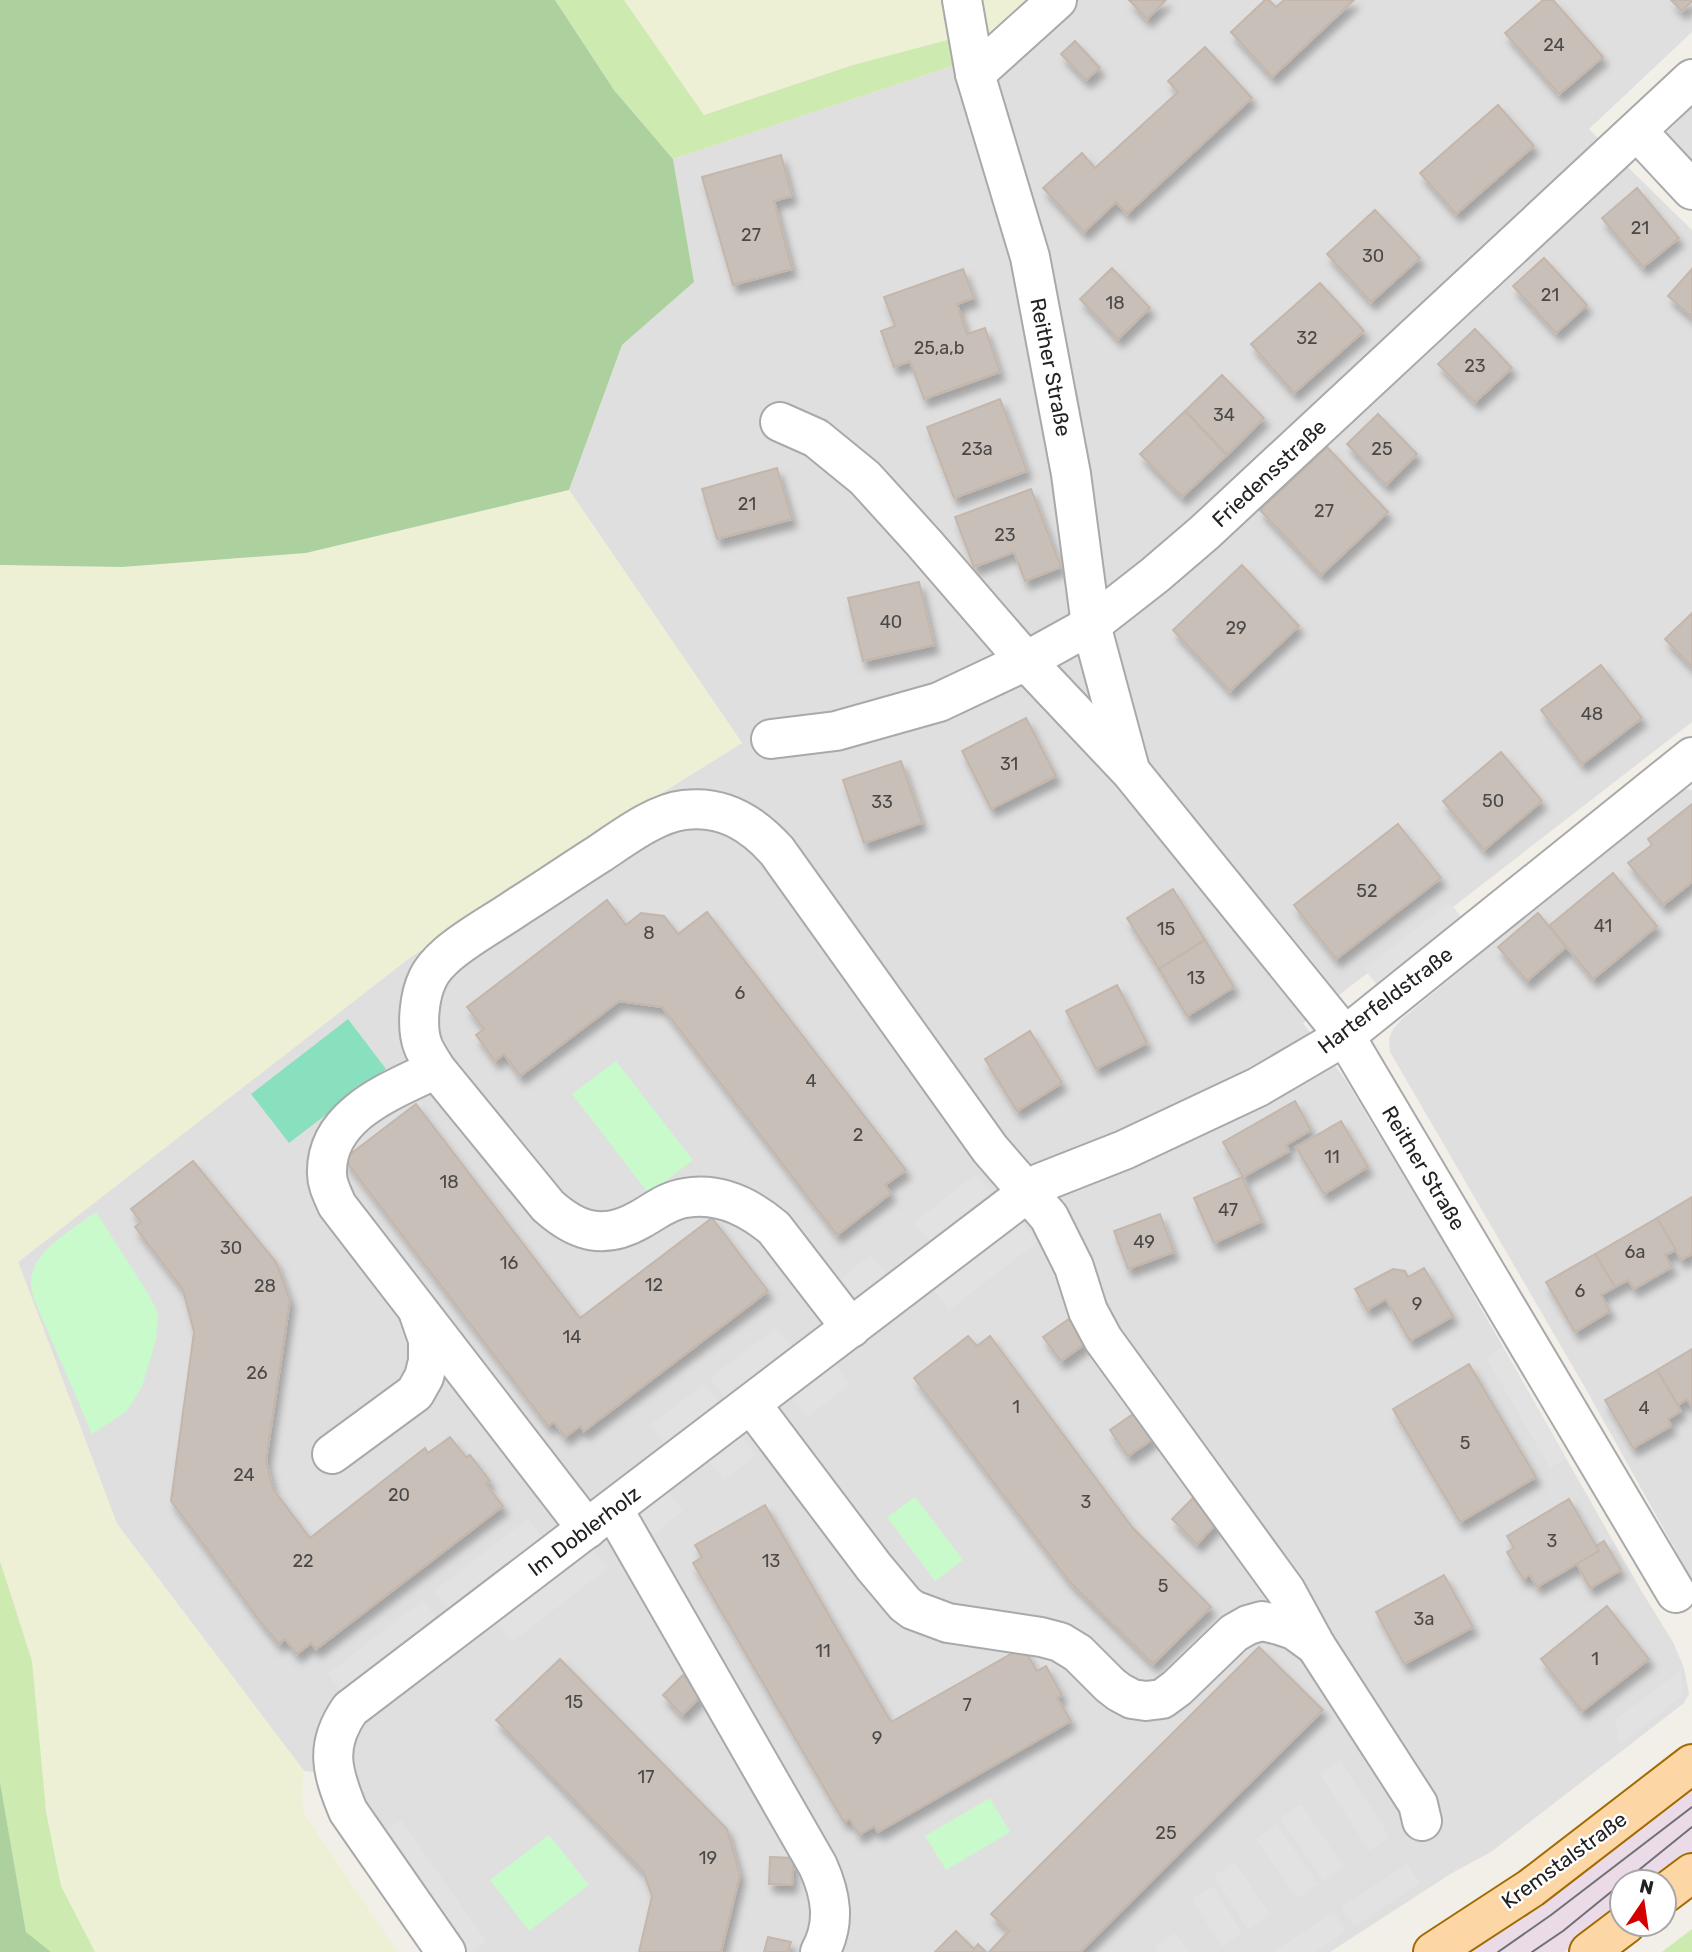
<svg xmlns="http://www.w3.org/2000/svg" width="1692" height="1952" viewBox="0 0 1692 1952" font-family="Rubik,sans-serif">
<defs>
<filter id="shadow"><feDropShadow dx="4.5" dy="8" stdDeviation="3.5" flood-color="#0004"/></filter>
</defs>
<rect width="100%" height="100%" fill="#f2efe9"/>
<g fill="#e0dfdf">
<path d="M1034 0H1692V32L1589 129 1692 230V722L1303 1023 1345 1079 1440 1236 1642 1592 1673 1642 1684 1668 1689 1694 1684 1703 1491 1852 1452 1873 1330 1952H463L365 1811 356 1777 304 1771 117 1524 18 1262 408 959 573 848 742 743 569 490 622 345 694 282 673 159 958 64Z"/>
<path d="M1692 107V179L1657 142Z"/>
<path d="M1683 789 1692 790V1590L1676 1551 1583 1384 1390 1052 1389 1039 1393 1029 1404 1017Z"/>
</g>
<path fill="#ebdbe8" d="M1692 1783V1853L1655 1882H1622V1908L1573 1945 1564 1952H1466Z"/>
<g fill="#eef0d5">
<path d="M624 0H951L955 38 853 65 704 115Z"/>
<path d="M969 0H1034L985 50Z"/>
<path d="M569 490 742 743 573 848 408 959 18 1262 117 1524 304 1771 302 1793 304 1814 398 1952H95L61 1886 2 1566 0 1561V565L122 567 306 553Z"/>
</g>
<g fill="#cdebb0">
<path d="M555 0H624L704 115 853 65 955 38 958 64 673 159 614 90Z"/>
<path d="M0 1561 32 1661 46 1811 61 1886 95 1952H51L26 1932 0 1782Z"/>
<path d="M1692 1929V1952H1662Z"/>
</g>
<g fill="#add19e">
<path d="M0 0H555L614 90 673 159 694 282 622 345 569 490 306 553 122 567 0 565Z"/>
<path d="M0 1782 26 1932 51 1952H0Z"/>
</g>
<g fill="#c8facc">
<path d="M616 1061 693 1160 649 1194 572 1094Z"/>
<path d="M96 1212 149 1295 158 1313 156 1340 142 1387 127 1411 92 1434 34 1299C33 1294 31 1288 31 1283 30 1252 73 1229 96 1212Z"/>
<path d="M915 1497 963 1560 935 1581 887 1517Z"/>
<path d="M990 1798 1010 1832 946 1870 925 1836Z"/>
<path d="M549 1835 589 1885 529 1931 490 1880Z"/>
</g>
<path fill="#88e0be" d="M348 1019 386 1069 289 1143 251 1094Z"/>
<g fill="#e2e2e2">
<path d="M1450 902 1463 920 1378 986 1364 969Z"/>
<path d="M976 1174 993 1195 930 1242 914 1222Z"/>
<path d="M1020 1221 1037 1242 949 1310 932 1288Z"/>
<path d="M871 1255 887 1275 856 1299 840 1279Z"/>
<path d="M776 1328 792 1348 726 1399 710 1378Z"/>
<path d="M1502 1347 1566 1458 1550 1468 1486 1357Z"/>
<path d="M834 1363 850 1384 807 1418 791 1396Z"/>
<path d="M704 1384 720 1404 666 1445 650 1425Z"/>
<path d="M740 1435 756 1456 724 1480 708 1460Z"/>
<path d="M667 1491 683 1511 653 1535 637 1514Z"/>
<path d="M528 1519 544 1539 450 1611 434 1591Z"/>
<path d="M592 1548 608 1568 512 1642 496 1622Z"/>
<path d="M423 1600 438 1620 343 1693 327 1674Z"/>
<path d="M1681 1670 1683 1695 1619 1745 1616 1719Z"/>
<path d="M1341 1761 1390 1837 1369 1851 1320 1774Z"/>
<path d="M1301 1804 1344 1867 1323 1881 1280 1818Z"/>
<path d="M401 1820 487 1942 472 1952H463L381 1834Z"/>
<path d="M1277 1825 1318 1884 1297 1898 1256 1839Z"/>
<path d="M1235 1862 1270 1915 1248 1930 1214 1876Z"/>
<path d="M1407 1864 1420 1883 1354 1927 1341 1907Z"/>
<path d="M1213 1886 1242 1933 1222 1947 1192 1899Z"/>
<path d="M1334 1912 1346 1931 1315 1952H1273Z"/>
<path d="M1176 1933 1189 1952H1157L1154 1947Z"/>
</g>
<g fill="#c7bfb8" stroke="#c4b6ab" stroke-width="2" filter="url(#shadow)">
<path d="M1129 0H1166L1147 19Z"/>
<path d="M1265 0H1269L1276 7 1284 0H1354L1272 77 1231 32Z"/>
<path d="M1543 0H1553L1603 57 1559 94 1505 33Z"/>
<path d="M1671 0H1692V1L1682 11Z"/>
<path d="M1075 41 1100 68 1086 80 1061 54Z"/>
<path d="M1205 47 1252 98 1127 214 1116 202 1084 232 1043 188 1082 153 1095 168 1178 92 1168 81Z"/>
<path d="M1498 105 1534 146 1456 214 1420 173Z"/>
<path d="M781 155 792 196 774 201 792 269 733 285 702 177Z"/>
<path d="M1637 188 1679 238 1643 267 1602 218Z"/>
<path d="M1375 210 1420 258 1371 302 1327 254Z"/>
<path d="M1544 258 1587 305 1556 333 1513 286Z"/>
<path d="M1112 268 1150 308 1118 339 1080 299Z"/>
<path d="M963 269 974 298 957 304 967 334 985 328 1000 372 924 399 910 361 894 367 881 331 895 326 884 297Z"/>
<path d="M1692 269V317L1668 296Z"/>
<path d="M1320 283 1364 331 1294 393 1251 344Z"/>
<path d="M1475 329 1512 368 1475 402 1438 364Z"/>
<path d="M1222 375 1264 418 1227 455 1185 411Z"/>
<path d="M1000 399 1027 471 954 498 927 427Z"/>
<path d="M1185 411 1227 455 1182 497 1140 454Z"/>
<path d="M1378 414 1417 454 1386 485 1347 444Z"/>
<path d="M1327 447 1388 512 1321 575 1260 510Z"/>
<path d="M777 468 792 519 717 539 702 489Z"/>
<path d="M1031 489 1061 567 1025 581 1014 552 974 567 955 517Z"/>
<path d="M1242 565 1299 626 1230 691 1173 630Z"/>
<path d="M919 582 934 645 863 661 848 598Z"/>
<path d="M1692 613V667L1665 639Z"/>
<path d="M1601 665 1642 718 1582 764 1541 710Z"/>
<path d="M1026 718 1056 776 991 809 962 751Z"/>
<path d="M1501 752 1542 801 1484 850 1443 801Z"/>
<path d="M901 761 922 823 864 843 843 780Z"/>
<path d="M1692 804V882L1663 905 1628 863 1652 845 1648 839Z"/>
<path d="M1398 824 1441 878 1336 959 1294 905Z"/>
<path d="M1613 873 1657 926 1593 979 1549 926Z"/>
<path d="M1173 889 1205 940 1159 969 1127 918Z"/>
<path d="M607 900 626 925 641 913 664 916 678 934 707 912 906 1170 885 1185 891 1193 837 1235 662 1007 619 1001 520 1076 504 1054 495 1061 476 1035 484 1029 467 1007Z"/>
<path d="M1538 913 1566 947 1527 981 1498 947Z"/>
<path d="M1205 940 1234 987 1187 1016 1159 969Z"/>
<path d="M1117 985 1147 1043 1096 1069 1066 1011Z"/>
<path d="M1030 1031 1062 1083 1017 1111 985 1059Z"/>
<path d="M1295 1101 1311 1130 1286 1145 1289 1151 1243 1177 1223 1142Z"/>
<path d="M416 1104 580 1318 712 1218 768 1291 584 1431 580 1426 565 1437 554 1422 548 1426 344 1159Z"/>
<path d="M1341 1121 1368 1167 1324 1194 1296 1147Z"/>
<path d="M193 1161 276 1262 290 1300 266 1461 273 1489 310 1538 425 1448 428 1453 450 1437 466 1457 470 1455 490 1481 486 1484 503 1506 316 1649 311 1643 297 1654 285 1639 279 1644 262 1624 171 1501 194 1332 183 1290 135 1227 141 1222 131 1209Z"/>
<path d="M1242 1177 1262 1221 1214 1243 1194 1198Z"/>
<path d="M1692 1197V1254L1681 1260 1657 1218Z"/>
<path d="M1160 1214 1174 1252 1128 1269 1114 1231Z"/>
<path d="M1657 1218 1676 1250 1665 1255 1672 1267 1634 1289 1628 1280 1615 1287 1595 1254Z"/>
<path d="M1595 1254 1615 1287 1601 1295 1610 1311 1575 1332 1546 1282Z"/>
<path d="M1424 1268 1453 1316 1410 1341 1386 1299 1367 1310 1355 1289 1393 1269 1405 1271 1408 1277Z"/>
<path d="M1069 1319 1086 1343 1061 1361 1043 1337Z"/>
<path d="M968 1336 977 1346 990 1336 1132 1527 1211 1607 1153 1664 1069 1581 914 1378Z"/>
<path d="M1692 1349V1407L1687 1399 1678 1405 1657 1370Z"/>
<path d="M1469 1364 1536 1477 1460 1522 1393 1409Z"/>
<path d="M1657 1370 1681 1411 1668 1419 1671 1426 1633 1448 1605 1400Z"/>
<path d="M1136 1412 1154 1438 1128 1456 1110 1430Z"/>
<path d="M1195 1496 1220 1520 1197 1544 1172 1519Z"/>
<path d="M1569 1499 1599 1551 1537 1587 1530 1575 1523 1579 1507 1552 1514 1548 1507 1536Z"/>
<path d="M765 1505 891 1722 1023 1647 1037 1671 1046 1666 1062 1695 1057 1698 1071 1721 878 1832 874 1826 859 1835 850 1819 844 1822 693 1563 702 1557 695 1545Z"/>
<path d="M1604 1541 1621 1570 1590 1588 1577 1564 1599 1551 1596 1546Z"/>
<path d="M1444 1575 1473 1627 1404 1664 1376 1612Z"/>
<path d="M1607 1606 1649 1659 1582 1711 1541 1659Z"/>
<path d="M1259 1647 1323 1710 1080 1952H989L1009 1931 991 1914Z"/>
<path d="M560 1659 727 1829 740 1875 721 1952H639L652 1896 643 1871 496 1720Z"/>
<path d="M683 1675 702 1695 682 1715 663 1695Z"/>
<path d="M770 1857 794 1858 792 1885 769 1884Z"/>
<path d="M956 1931 974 1949 978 1944 986 1952H935Z"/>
<path d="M768 1937 791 1942 788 1952H764Z"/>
</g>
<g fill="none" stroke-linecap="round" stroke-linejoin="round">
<defs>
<g id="minor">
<path d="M962 0 975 74 1030 257 1071 474 1091 625 1129 766"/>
<path d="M975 74 1057 0"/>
<path d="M1637 131 1692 190"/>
<path d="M780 422 816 438 865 478 924 543 1026 661 1131 772 1345 1036 1676 1593"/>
<path d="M771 739 836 731 939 702 1026 661 1091 625 1155 575 1204 533 1692 79"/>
<path d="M436 1069C393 1090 325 1114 327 1174 327 1185 333 1195 337 1205L587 1529"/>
<path d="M851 1328 774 1228C749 1207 718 1192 685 1198 669 1200 655 1211 641 1219 605 1240 578 1233 548 1206L436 1069C432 1062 426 1054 423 1046 416 1028 419 996 428 978 432 969 440 961 448 954 469 936 496 922 519 906 546 889 572 871 599 854 623 838 656 813 684 810 723 805 752 823 777 851L990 1149 1049 1217 1074 1267 1088 1311 1103 1339 1286 1591 1316 1646 1418 1804 1422 1821"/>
<path d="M751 1404 874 1567 905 1604 913 1610 948 1623 1041 1637 1060 1642 1078 1653 1110 1685 1119 1692 1132 1699 1146 1701 1162 1699 1177 1688 1234 1633 1248 1625 1262 1621 1279 1625 1294 1630 1316 1646"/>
<path d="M332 1454 415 1393 424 1377 428 1361V1340L419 1314"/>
<path d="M613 1509 818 1866C831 1895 836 1923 820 1952"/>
<path d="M446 1952 348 1811C332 1772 324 1746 350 1709L1040 1183 1124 1150 1258 1087 1345 1036 1692 757"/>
</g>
<g id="major">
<path d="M1664 1894 1692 1873"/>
<path d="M1433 1952 1531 1888 1692 1764"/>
<path d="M1589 1952 1626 1924"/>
</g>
</defs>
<use href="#minor" stroke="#a9a9a9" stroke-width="42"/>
<use href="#major" stroke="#a06b00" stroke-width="42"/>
<use href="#minor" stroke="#fff" stroke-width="38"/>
<use href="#major" stroke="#fcd6a4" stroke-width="38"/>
<g stroke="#707070" stroke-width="2">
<path d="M1624 1882 1692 1827"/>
<path d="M1498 1952 1551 1915 1692 1807"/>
<path d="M1532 1952 1563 1931 1622 1883"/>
</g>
</g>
<g text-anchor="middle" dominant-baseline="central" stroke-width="5" stroke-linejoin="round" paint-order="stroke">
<g font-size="18" fill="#4b4948">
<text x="1554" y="45">24</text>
<text x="1640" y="228">21</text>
<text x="751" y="235">27</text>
<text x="1373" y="256">30</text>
<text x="1550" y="295">21</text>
<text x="1115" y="303">18</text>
<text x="1307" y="338">32</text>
<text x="939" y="348">25,a,b</text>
<text x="1475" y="366">23</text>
<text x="1224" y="415">34</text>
<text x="977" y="449">23a</text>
<text x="1382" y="449">25</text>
<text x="747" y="504">21</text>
<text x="1324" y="511">27</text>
<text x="1005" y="535">23</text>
<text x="891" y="622">40</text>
<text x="1236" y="628">29</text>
<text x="1592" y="714">48</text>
<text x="1009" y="764">31</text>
<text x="1493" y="801">50</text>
<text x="882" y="802">33</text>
<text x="1367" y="891">52</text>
<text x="1603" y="926">41</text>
<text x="1166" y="929">15</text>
<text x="649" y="933">8</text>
<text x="1196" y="978">13</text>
<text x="740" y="993">6</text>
<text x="811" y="1081">4</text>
<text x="858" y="1135">2</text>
<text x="1332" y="1157">11</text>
<text x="449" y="1182">18</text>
<text x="1228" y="1210">47</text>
<text x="1144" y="1242">49</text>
<text x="231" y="1248">30</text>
<text x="1635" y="1252">6a</text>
<text x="509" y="1263">16</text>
<text x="654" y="1285">12</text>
<text x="265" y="1286">28</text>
<text x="1580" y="1291">6</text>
<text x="1417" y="1304">9</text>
<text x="572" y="1337">14</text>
<text x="257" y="1373">26</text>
<text x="1016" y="1407">1</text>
<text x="1644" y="1408">4</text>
<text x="1465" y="1443">5</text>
<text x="244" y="1475">24</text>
<text x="399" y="1495">20</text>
<text x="1086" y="1502">3</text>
<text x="1552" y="1541">3</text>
<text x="303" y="1561">22</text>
<text x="771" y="1561">13</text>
<text x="1163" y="1586">5</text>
<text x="1424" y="1619">3a</text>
<text x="823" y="1651">11</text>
<text x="1595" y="1659">1</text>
<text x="574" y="1702">15</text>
<text x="967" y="1705">7</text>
<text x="877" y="1738">9</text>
<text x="646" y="1777">17</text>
<text x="1166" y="1833">25</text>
<text x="708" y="1858">19</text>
</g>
<g font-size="21" fill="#222" stroke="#fff">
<text transform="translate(1051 367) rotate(79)">Reither Straße</text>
<text transform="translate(1269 473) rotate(-43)">Friedensstraße</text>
<text transform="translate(1385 1000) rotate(-37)">Harterfeldstraße</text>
<text transform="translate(1424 1168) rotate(59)">Reither Straße</text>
<text transform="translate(584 1531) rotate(-37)">Im Doblerholz</text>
<text transform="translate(1564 1860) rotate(-36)">Kremstalstraße</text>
</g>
</g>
<g transform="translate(1643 1903) rotate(13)"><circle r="33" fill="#ffffff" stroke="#a7a7a7" stroke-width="2"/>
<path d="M0-5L12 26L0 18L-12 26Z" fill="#d40000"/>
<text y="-10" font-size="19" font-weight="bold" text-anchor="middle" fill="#222222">N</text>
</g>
</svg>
